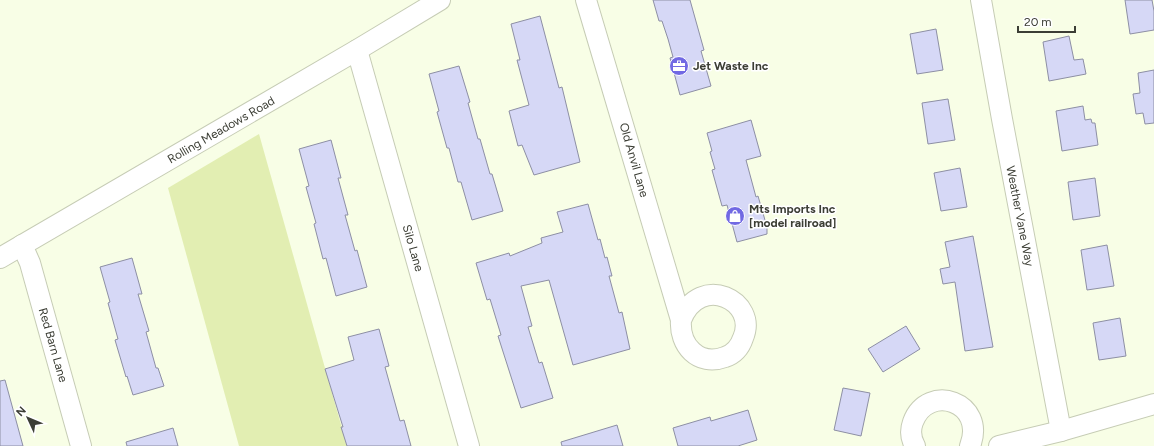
<svg xmlns="http://www.w3.org/2000/svg" width="1154" height="446" viewBox="0 0 1154 446" font-family="Figtree,sans-serif">
<rect width="100%" height="100%" fill="#f8fee6"/>
<path fill="#e2eeb2" d="M259 134 347 446H239L168 188Z"/>
<g fill="#d6d8f6" stroke="#8d8fa4">
<path d="M653 0H690L704 50 701 51 711 86 680 95 670 58 673 57 668 39 662 21H659Z"/>
<path d="M1125 0H1152L1154 11V30L1130 34Z"/>
<path d="M540 16 559 88 562 87 580 162 534 175 522 145 518 146 509 111 529 105 517 60H520L511 24Z"/>
<path d="M936 29 943 70 917 74 910 34Z"/>
<path d="M1069 36 1074 60 1083 59 1086 74 1049 81 1043 42Z"/>
<path d="M459 66 470 102 468 103 478 139H480L490 174H492L503 211 472 220 461 182H458L449 148H447L437 112 439 111 429 74Z"/>
<path d="M1154 70V123L1145 124 1143 113 1136 114 1133 94 1140 93 1138 73Z"/>
<path d="M948 99 955 140 928 144 922 103Z"/>
<path d="M1083 106 1085 120 1091 119 1092 123H1095L1098 145 1062 151 1056 111Z"/>
<path d="M751 120 761 156 746 160 756 197 758 196 767 227V234L737 242 727 205 722 206 712 170 715 169 710 152 712 151 707 133Z"/>
<path d="M331 140 341 178H338L348 215H345L355 251 357 250 367 287 336 296 326 258 323 259 314 224 316 223 306 187 309 186 299 149Z"/>
<path d="M960 168 967 207 941 211 934 173Z"/>
<path d="M1095 178 1100 216 1073 220 1068 182Z"/>
<path d="M588 204 598 240 600 239 605 258 607 257 612 276H609L619 313 622 312 630 349 573 365 549 280 521 286 532 326 528 327 539 363 542 362 553 398 521 408 498 336 501 335 490 299 487 300 476 263 509 253 510 256 542 243 541 238 563 232 557 212Z"/>
<path d="M973 236 993 347 965 351 955 282 943 284 940 269 950 267 945 242Z"/>
<path d="M1107 245 1114 286 1087 290 1081 250Z"/>
<path d="M132 258 142 294H138L149 331 146 332 156 368H158L164 386 133 395 127 376 126 377 115 340 118 339 108 303 110 302 100 267Z"/>
<path d="M1120 318 1126 356 1099 360 1093 323Z"/>
<path d="M906 326 920 349 883 372 868 349Z"/>
<path d="M379 329 389 366 385 367 400 421 404 420 411 446H347L341 427H343L325 369 354 360 348 337Z"/>
<path d="M5 380 23 446H0V381Z"/>
<path d="M843 388 870 393 861 436 834 430Z"/>
<path d="M748 410 757 440 738 446H678L673 428 710 417 711 421Z"/>
<path d="M617 425 623 446H562L561 442Z"/>
<path d="M173 428 178 446H127L126 442Z"/>
</g>
<g fill="none" stroke-linecap="round" stroke-linejoin="round">
<defs>
<g id="street">
<path d="M586 0 681 320C679 345 698 367 725 357 734 354 740 347 743 338 759 301 700 272 681 320"/>
<path d="M981 0 1002 119 1061 431"/>
<path d="M357 50 469 446"/>
<path d="M22 245 30 263 81 446"/>
<path d="M0 258 357 50 440 0"/>
<path d="M915 446C911 439 910 430 913 422 928 382 987 402 970 446"/>
<path d="M999 446 1061 431 1154 404"/>
</g>
</defs>
<use href="#street" stroke="#c6ccb5" stroke-width="22"/>
<use href="#street" stroke="#fff" stroke-width="20"/>
</g>
<defs>
<symbol id="office-disc" viewBox="-11 -11 22 22"><circle r="9.5" fill="#7169e3" stroke="#fff"/><path d="M-6-3h4V-5.5h4V-3h4V5H-6ZM-1-4.5V-3h2v-1.5ZM-6 0V1H6V0Z" fill="#fff"/></symbol>
<symbol id="shop-disc" viewBox="-11 -11 22 22"><circle r="9.5" fill="#7169e3" stroke="#fff"/><path d="M-5-2.5h2.3a2.7 3.5 0 0 1 5.4 0H5L5.5 6h-11ZM-1.5-2.5h3a1.5 2.3 0 0 0-3 0Z" fill="#fff"/></symbol>
</defs>
<g fill-rule="evenodd">
<use href="#office-disc" x="668" y="55" width="22" height="22"/>
<use href="#shop-disc" x="724" y="205" width="22" height="22"/>
</g>
<g text-anchor="middle" dominant-baseline="central" stroke-width="3" stroke-linejoin="round" paint-order="stroke">
<g font-size="12" font-weight="bold" fill="#3c3e35" stroke="#fff" text-anchor="start">
<text x="693" y="66">Jet Waste Inc</text>
<text x="749" y="209">Mts Imports Inc<tspan x="749" dy="14">[model railroad]</tspan></text>
</g>
<g font-size="12" fill="#3c3e35" stroke="#fff">
<text transform="translate(221 130) rotate(-30)">Rolling Meadows Road</text>
<text transform="translate(634 160) rotate(74)">Old Anvil Lane</text>
<text transform="translate(1020 216) rotate(79)">Weather Vane Way</text>
<text transform="translate(413 248) rotate(74)">Silo Lane</text>
<text transform="translate(53 345) rotate(74)">Red Barn Lane</text>
</g>
</g>
<g transform="translate(28 418) rotate(314)" stroke="#ffffff" stroke-width="3" paint-order="stroke">
<path d="M0-3L7 15L0 10L-7 15Z" fill="#3c3e35"/>
<text y="-6" font-size="11" font-weight="bold" text-anchor="middle" fill="#3c3e35">N</text>
</g>
<path d="M1018 26v6h57v-6" fill="none" stroke="#3c3e35" stroke-width="2"/>
<text x="1024" y="26" font-size="12" fill="#3c3e35" stroke="#ffffff" stroke-width="3" paint-order="stroke">20 m</text>
</svg>
